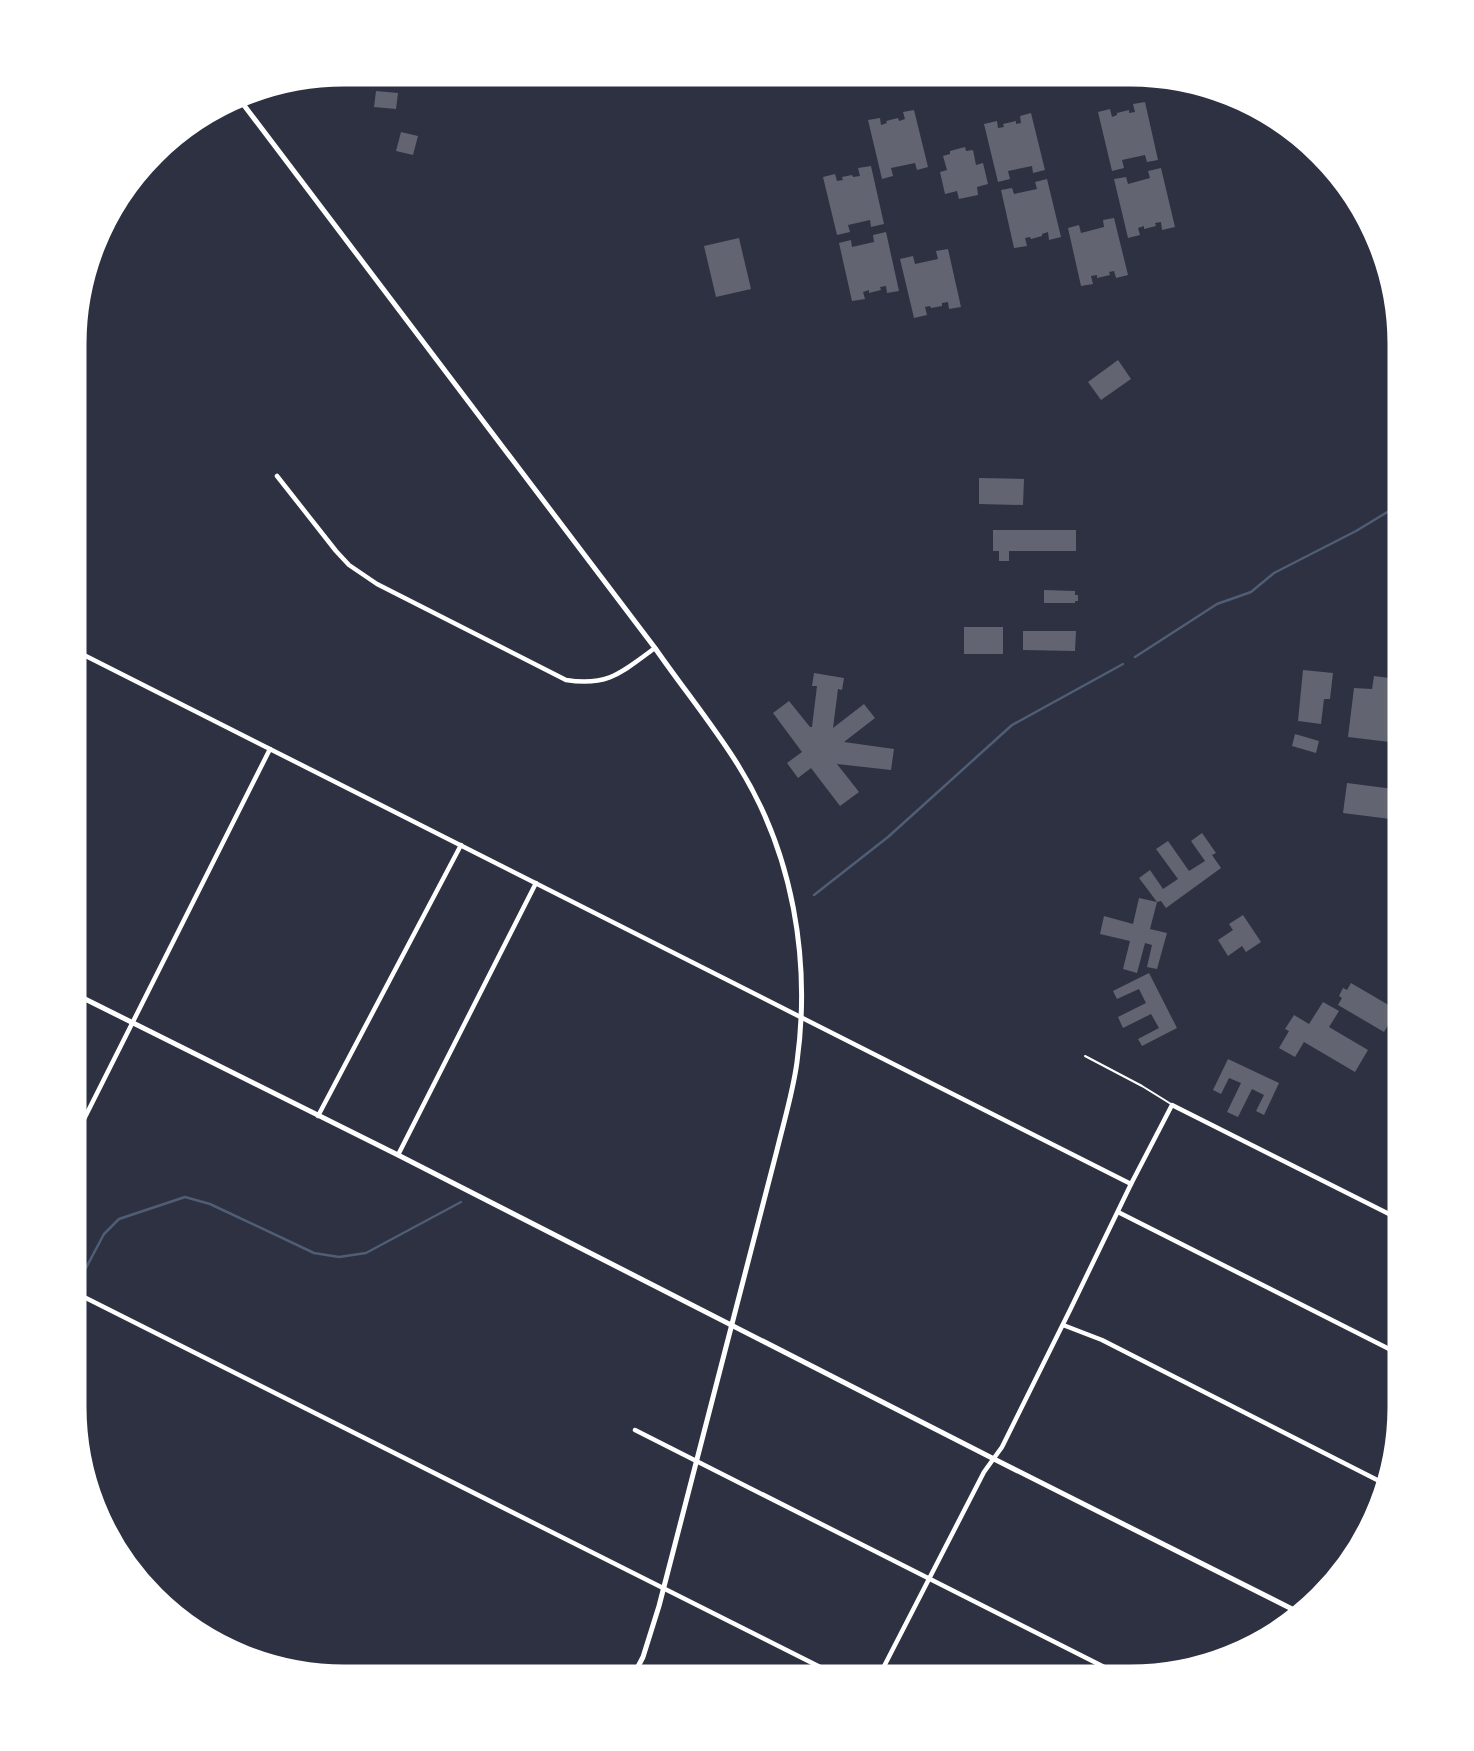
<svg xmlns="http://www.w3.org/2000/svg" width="1474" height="1751" viewBox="0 0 1474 1751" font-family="'Source Serif 4',serif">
<rect width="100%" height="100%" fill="#2d3142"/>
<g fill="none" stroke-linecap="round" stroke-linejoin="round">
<g stroke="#4f5d75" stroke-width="2.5">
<path d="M1135 657 1217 604 1251 592 1274 573 1356 531 1404 502"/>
<path d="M814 895 888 837 1012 725 1123 664"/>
<path d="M78 1283 104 1234 119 1219 185 1197 210 1204 314 1253 339 1257 366 1253 461 1202"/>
</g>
</g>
<g fill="#626471">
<path d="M401 71H420V86L401 85Z"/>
<path d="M376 91 398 93 396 109 374 107Z"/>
<path d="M1145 102 1158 160 1147 162 1145 155 1122 160 1124 168 1112 171 1098 112 1110 109 1112 117 1117 115V113L1129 110V113L1135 112 1133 104Z"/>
<path d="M914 110 928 167 917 170 915 163 891 168 893 176 882 179 868 120 880 118 881 125 887 123 886 121 898 118 899 121 905 119 903 112Z"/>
<path d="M1031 113 1045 170 1033 173 1032 166 1008 171 1010 179 998 182 984 124 997 121 998 128 1004 127 1003 124 1016 121V124L1021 123 1020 116Z"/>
<path d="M401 132 418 136 413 155 396 151Z"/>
<path d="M965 147 966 151 973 150 976 165 983 163 988 184 977 187 978 195 959 199 957 191 945 194 940 172 947 170 943 156 950 154V151Z"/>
<path d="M871 166 884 224 871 227 870 220 848 225 850 232 837 235 823 177 835 174 837 181 843 180 842 177 852 175 853 177 860 176 858 168Z"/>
<path d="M1161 168 1175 227 1162 230 1161 222 1155 223 1156 226 1144 229V226L1138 228 1140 235 1128 238 1114 179 1126 177 1128 184 1150 178 1148 171Z"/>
<path d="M1047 179 1061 237 1049 240 1048 232 1042 234V236L1031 239 1030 237 1025 238 1027 246 1014 248 1001 190 1012 188 1014 194 1037 189 1035 182Z"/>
<path d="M1114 218 1128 275 1116 278 1114 271 1109 272 1110 275 1097 278V275L1091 276 1093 284 1081 286 1068 228 1079 225 1081 233 1104 227 1103 220Z"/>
<path d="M886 232 899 291 887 293 886 286 880 287 881 290 869 293V290L863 292 865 299 852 301 839 243 851 240 852 247 874 242 873 235Z"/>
<path d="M739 238 751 289 716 297 704 246Z"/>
<path d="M948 249 961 307 949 309 948 302 942 303V306L931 308 930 306 925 307 927 315 914 318 900 259 913 256 915 264 938 259 936 251Z"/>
<path d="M1118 360 1131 379 1101 400 1088 382Z"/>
<path d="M979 478 1024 479 1023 505 979 504Z"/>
<path d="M993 530H1076V551H1009V561H999V551H993Z"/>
<path d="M1044 590 1075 591V595H1078V601H1075V603H1044Z"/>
<rect x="964" y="627" width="39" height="27"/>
<path d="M1023 631H1076L1075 651 1023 650Z"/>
<path d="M1303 670 1333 673 1330 699H1324L1321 724 1298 721Z"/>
<path d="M814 673 844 678 842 690 838 689 833 728 864 704 875 718 844 742 894 749 891 770 837 764 859 792 840 806 811 768 798 778 787 763 802 752 773 713 789 701 810 727H812L817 686H812Z"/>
<path d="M1374 676 1404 680V708H1402L1398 743 1348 737 1354 688 1372 689Z"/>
<path d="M1295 734 1319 741 1316 753 1292 746Z"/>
<path d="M1347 783 1401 790 1398 820 1343 813Z"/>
<path d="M1202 833 1216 853 1212 855 1221 868 1166 908 1161 901 1157 902 1139 878 1150 870 1163 889 1178 879 1156 849 1168 841 1189 871 1205 861 1191 841Z"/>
<path d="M1139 898 1157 902 1150 929 1167 933 1157 969 1147 967 1152 945 1145 943 1137 973 1123 969 1130 941 1100 934 1104 916 1133 924Z"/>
<path d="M1243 915 1261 942 1246 952 1242 946 1228 956 1218 940 1233 930 1229 924Z"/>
<path d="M1396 953H1404V976L1395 975Z"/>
<path d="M1149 973 1177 1028 1142 1046 1138 1039 1159 1028 1151 1014 1123 1028 1118 1017 1146 1003 1139 989 1117 999 1113 991Z"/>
<path d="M1351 983 1397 1010 1384 1032 1338 1005 1342 998 1339 996 1343 988 1347 990Z"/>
<path d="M1323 1002 1339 1011 1329 1027 1368 1050 1355 1072 1304 1042 1295 1057 1279 1048 1289 1031 1285 1029 1294 1015 1309 1024Z"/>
<path d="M1228 1059 1279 1083 1264 1115 1256 1111 1264 1095 1252 1089 1238 1117 1227 1112 1241 1083 1229 1078 1221 1094 1213 1090Z"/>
</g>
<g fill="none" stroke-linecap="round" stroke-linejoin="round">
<path stroke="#fff" stroke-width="2" d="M1085 1056 1142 1086 1171 1104"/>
<g stroke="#fff" stroke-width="4.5">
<path d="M277 476 336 551 349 565 377 584 566 680C609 687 623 671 655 648"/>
<path d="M72 649 1131 1184"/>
<path d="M318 1116 461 845"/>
<path d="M71 1145 270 749"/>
<path d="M398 1155 536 883"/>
<path d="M1118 1212 1403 1356"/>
<path d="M70 1290 846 1680"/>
<path d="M1063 1325 1102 1340 1391 1487"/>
<path d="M635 1430 1130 1680"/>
<path d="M180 1622 275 1670"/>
<path d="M877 1680 984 1472 1002 1447 1071 1308 1131 1184 1172 1105 1403 1221"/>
</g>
<path stroke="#fff" stroke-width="5" d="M71 992 398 1155 994 1459 1300 1613"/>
<path stroke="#fff" stroke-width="5" d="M237 96 655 648C682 687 713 725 738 765 793 853 811 960 797 1062 793 1092 784 1121 777 1150L659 1606 643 1657 631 1680"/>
</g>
<path d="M0 0H1474V1751H0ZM344 82H1130A262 262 0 0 1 1392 344V1407A262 262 0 0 1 1130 1669H344A262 262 0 0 1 82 1407V344A262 262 0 0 1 344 82Z" fill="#fff" fill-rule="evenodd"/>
<path fill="none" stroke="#fff" stroke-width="9" d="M344 82H1130A262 262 0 0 1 1392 344V1407A262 262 0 0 1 1130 1669H344A262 262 0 0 1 82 1407V344A262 262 0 0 1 344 82Z"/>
</svg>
